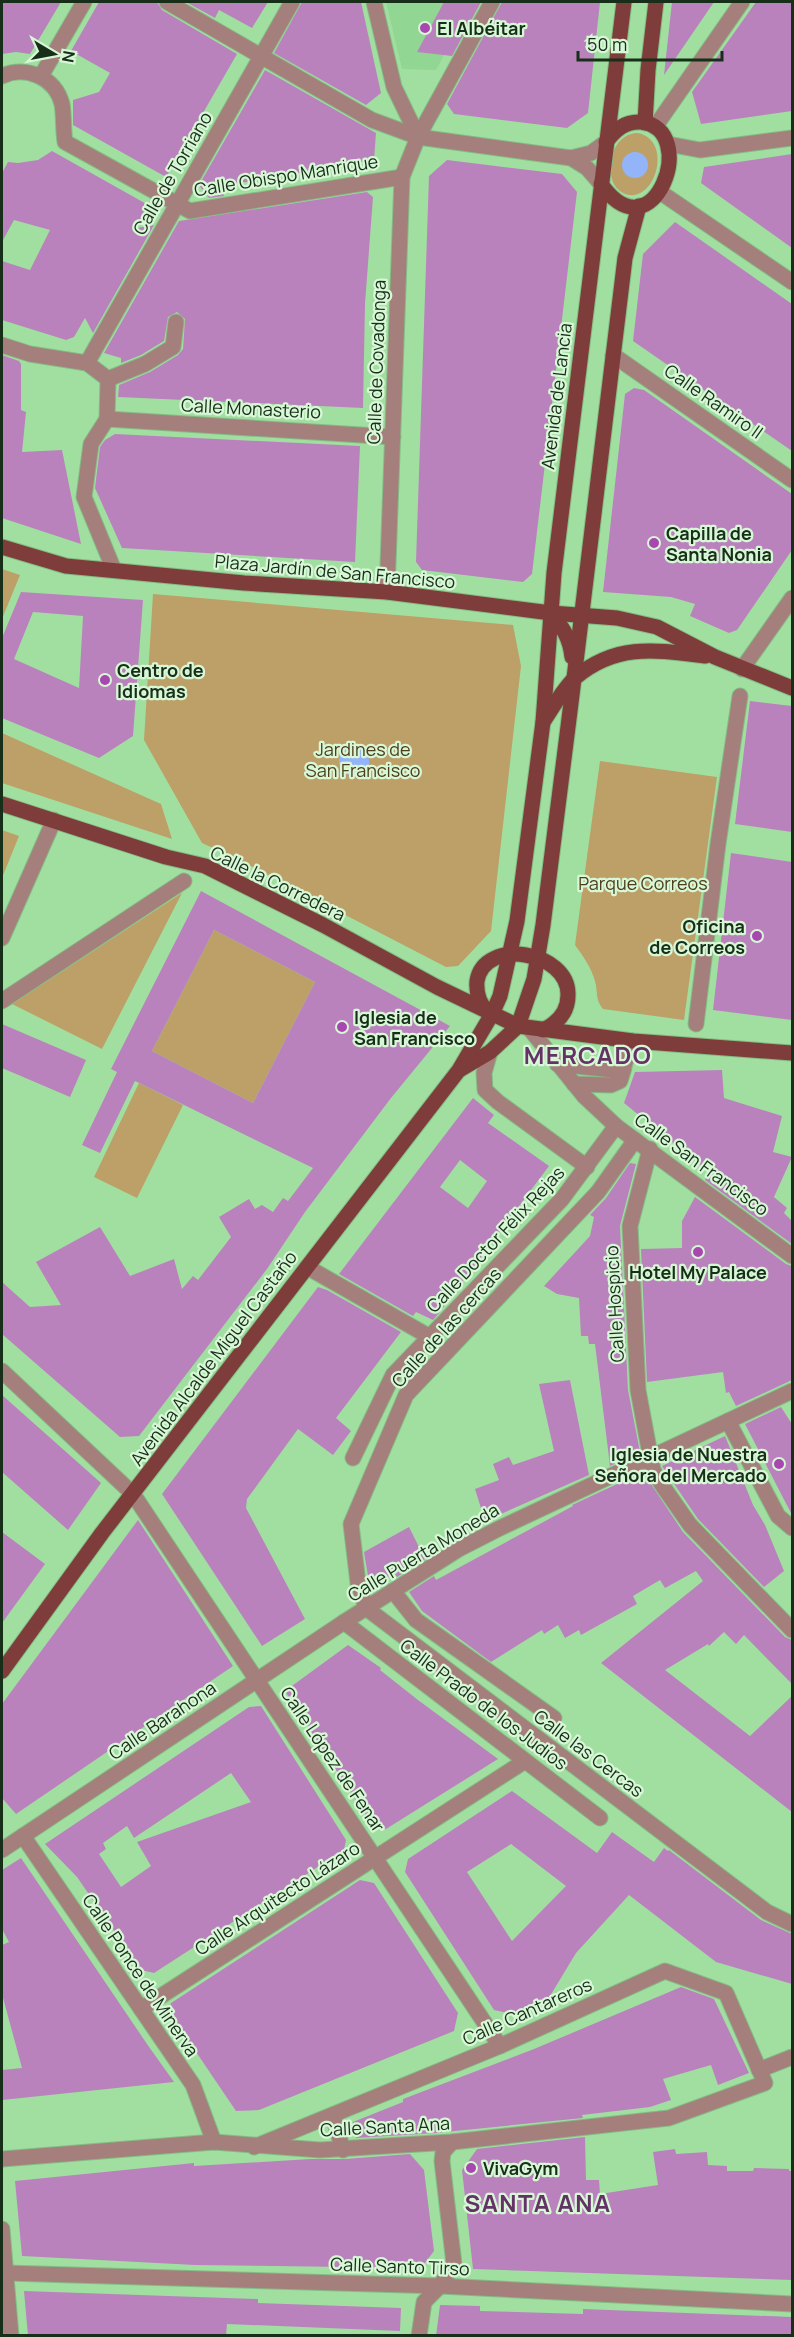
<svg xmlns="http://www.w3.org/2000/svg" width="794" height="2337" viewBox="0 0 794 2337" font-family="Manrope,sans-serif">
<rect width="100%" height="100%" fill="#a1dfa1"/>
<path fill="#92d693" d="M386 2H472L436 70 402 69Z"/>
<g fill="#bca067">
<path d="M638 133C675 141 654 208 623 193 618 190 613 185 612 179 607 159 616 133 638 133Z"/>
<path d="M2 569 20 575 2 619Z"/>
<path d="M153 594 513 625 521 666 491 931 458 966 446 967 237 859 202 843 144 740Z"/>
<path d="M2 733 161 804 172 839 2 783Z"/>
<path d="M600 761 717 777 684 1020 603 1009C595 1000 598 991 595 981 591 967 583 956 575 945Z"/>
<path d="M2 830 19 836 2 878Z"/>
<path d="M182 893 102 1049 12 1004Z"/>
<path d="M214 930 315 982 253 1103 152 1051Z"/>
<path d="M139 1083 183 1105 137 1198 94 1177Z"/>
</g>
<g fill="#94b4fa">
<circle cx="635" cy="165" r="13"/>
<circle cx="354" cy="761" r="15"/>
</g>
<g fill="#ba82bd" fill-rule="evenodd">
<path d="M2 2H61L30 54 16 52 2 54Z"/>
<path d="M99 2H157L162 10 237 54 166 177 73 125V100L99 92 110 73 71 51Z"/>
<path d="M186 2H268L252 28 219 10 215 18Z"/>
<path d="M302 2H361L381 93 366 105 274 53Z"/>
<path d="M444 2H481L452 56 417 52Z"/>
<path d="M502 2H600L588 113 567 128 454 114 447 104Z"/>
<path d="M672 2H714L664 75Z"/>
<path d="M756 2H792V111L701 124 692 92Z"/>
<path d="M265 70 376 133 374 160 223 186 224 196 209 198 199 185Z"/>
<path d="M52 151 150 206 137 228 154 225 93 333 85 318 74 337 66 340 2 320V261L30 270 50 230 14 220 2 242V173L8 162 18 163 38 160Z"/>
<path d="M792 154V248L701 183 704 167Z"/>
<path d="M447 160 562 174 577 192 532 574 523 582 422 570 416 562 429 176Z"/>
<path d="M367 192 373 197 365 304 363 408 118 397 119 385 150 372 178 355 183 349 185 319 177 312 168 317 164 341 141 355 121 363V358L104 353 179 221Z"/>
<path d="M675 222 792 304V451L633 341 643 254Z"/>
<path d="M2 355 19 361 21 364V410L26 412 22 452 62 450 81 544 2 518Z"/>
<path d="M634 388 644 390 792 494V550L737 630 729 633 690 616 695 604 671 597 603 592 625 394Z"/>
<path d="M115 434 360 446 355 562 122 548 95 488 100 447 105 440Z"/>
<path d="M21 592 143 600 133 736 99 758 2 718V638ZM33 612 83 616 79 688 14 659Z"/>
<path d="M750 701 792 706V832L735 824Z"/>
<path d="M731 853 792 862V1020L713 1010Z"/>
<path d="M201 891 450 1026 391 1098 305 1212 267 1269 139 1436 120 1437 2 1334V1282L30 1307 61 1305 36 1262 100 1227 130 1276 174 1259 182 1289 193 1276 198 1280 231 1237 219 1217 249 1199 255 1209 262 1205 273 1212 283 1198 288 1201 313 1168 135 1081 100 1153 82 1145 117 1072 111 1069ZM214 930 315 982 253 1103 152 1051Z"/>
<path d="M2 1024 86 1060 70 1097 2 1068Z"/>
<path d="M722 1070 724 1098 782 1116 773 1152 792 1157 774 1197 787 1208 784 1213 792 1221V1244L705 1180 709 1172 624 1103 635 1072Z"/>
<path d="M473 1098 494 1115 488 1123 549 1166 439 1313 433 1320 416 1312 413 1316 339 1274ZM460 1160 487 1181 468 1208 440 1187Z"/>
<path d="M630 1163 636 1164 620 1226 628 1390 640 1452 610 1466 595 1344H589L588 1336H581L579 1298 557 1294 544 1286 590 1236 594 1217 590 1215 606 1198Z"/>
<path d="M695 1197 786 1264 792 1266V1380L736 1406 729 1392 726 1393 723 1372 647 1382 641 1249 682 1248V1221Z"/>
<path d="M318 1287 327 1290 401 1332 336 1418 351 1431 333 1455 298 1429 247 1499 246 1508 305 1619 262 1646 162 1494Z"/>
<path d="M570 1380 589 1475 485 1521 475 1489 499 1480 493 1464 509 1457 513 1465 554 1451 539 1384Z"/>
<path d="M2 1395 101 1483 68 1530 2 1472Z"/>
<path d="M781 1407 792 1424V1515L745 1424Z"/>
<path d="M725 1436 753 1505 765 1525 784 1571 764 1587 698 1519 662 1466Z"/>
<path d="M643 1472 683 1532 785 1637 792 1640V1684L744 1635 736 1644 724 1632 709 1646 708 1644 665 1670 750 1736 792 1696V1812L601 1663 703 1581 696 1571 665 1588 660 1580 633 1596 637 1604 581 1635 579 1630 565 1638 558 1625 544 1634 542 1630 491 1662 422 1611 409 1592 434 1576 436 1580 573 1506 572 1505Z"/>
<path d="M138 1520 233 1666 16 1814 2 1798V1704Z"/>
<path d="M409 1527 425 1559 397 1577 394 1573 370 1588 364 1552Z"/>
<path d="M2 1532 45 1564 2 1623Z"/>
<path d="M348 1645 381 1668 380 1670 418 1700 498 1759 386 1829 373 1827 285 1691Z"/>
<path d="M261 1706 346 1840 344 1850 154 1973 141 1970 77 1877 45 1844 249 1707ZM231 1773 251 1802 137 1842 151 1866 121 1887 99 1854 106 1849 103 1843 127 1826 134 1838Z"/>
<path d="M512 1791 597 1853 612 1832 654 1862 664 1848 668 1851 669 1850 761 1920 792 1934V1984L716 1962 629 1895 576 1953 547 2001 517 2015 494 2010 405 1872 408 1859ZM511 1844 566 1886 512 1941 467 1872Z"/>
<path d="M21 1858 147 2044 174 2082 2 2100V2070L22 2068 2 1994V1945L9 1942 2 1929V1870Z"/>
<path d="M360 1880 374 1883 458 2013 454 2031 259 2110 236 2111 169 2012 171 2003Z"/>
<path d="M681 1987 714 1999 749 2073 718 2085 711 2065 663 2079 671 2100 650 2107 582 2115 583 2118 435 2133 356 2138 353 2122 403 2102V2099L534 2049Z"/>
<path d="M585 2137 586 2180H599L600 2194 658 2185 653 2152 675 2149 676 2154 707 2152 708 2165 727 2166V2171H753L754 2168 789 2169V2171H792V2280L473 2269 462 2170 477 2149Z"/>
<path d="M410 2154 424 2170 434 2251 421 2268 195 2265 22 2256 15 2181 194 2163V2166L310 2159H345Z"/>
<path d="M24 2291 258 2299V2303L401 2308 400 2331 227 2324 226 2336H28Z"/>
<path d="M440 2305 480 2306V2311L583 2314V2309L792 2317V2336H436Z"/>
</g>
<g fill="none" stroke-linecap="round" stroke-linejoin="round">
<defs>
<g id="minor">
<path d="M167 2 372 120 418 137 571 158 587 168 601 184"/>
<path d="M374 2 394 87 418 137"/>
<path d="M2 76C25 65 55 77 62 104 64 114 63 130 65 142L190 211 402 177"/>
<path d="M41 76 84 2"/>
<path d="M655 127 742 2"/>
<path d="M668 144 700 150 792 138"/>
<path d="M571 158 591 153 606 142"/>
<path d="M660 192 792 282"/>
<path d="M2 345 30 354 87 363 108 379 107 419 91 444 84 497 114 570"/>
<path d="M613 355 792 480"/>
<path d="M87 363 292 2"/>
<path d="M108 379 145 364 173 347 176 322"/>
<path d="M107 419 393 437"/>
<path d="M387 592 402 177 418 137 492 2"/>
<path d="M742 669 792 598"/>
<path d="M2 938 54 820"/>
<path d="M2 1001 184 881"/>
<path d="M696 1024 718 844 740 696"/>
<path d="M529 1028 584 1096 616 1126 792 1256"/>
<path d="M490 1052 484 1073 485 1090 498 1102 587 1167"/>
<path d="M557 1064 622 1071 633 1041"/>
<path d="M574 1084 611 1085 620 1081 624 1068"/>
<path d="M650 1149 630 1226 638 1390 653 1470 662 1485 690 1525 792 1630"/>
<path d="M307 1267 430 1337"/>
<path d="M2 1371 133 1494 500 2046"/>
<path d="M728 1421 778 1516 792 1528"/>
<path d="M353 1458 393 1375 562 1199 616 1126"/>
<path d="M393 1591 416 1620 554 1718"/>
<path d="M366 1608 358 1583 351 1524 406 1395 598 1192 635 1140"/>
<path d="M366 1608 746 1896 767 1912 792 1924"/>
<path d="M344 1622 600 1818"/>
<path d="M23 1836 193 2085 214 2142"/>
<path d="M2 1850 344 1622 459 1549 500 1528 792 1391"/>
<path d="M141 2009 525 1761"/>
<path d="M759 2070 792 2057"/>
<path d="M333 2116 343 2150"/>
<path d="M2 2159 214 2142 320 2150 452 2142 669 2118 765 2083 726 1993 665 1971 500 2046 254 2147"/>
<path d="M2 2229 11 2336"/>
<path d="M6 2273 440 2286 792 2304"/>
<path d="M419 2336 424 2302 440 2286 454 2264 442 2161 443 2152 452 2142"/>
</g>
<g id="major">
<path d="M645 123 648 70 656 2"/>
<path d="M601 184C654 259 701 128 641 122 625 121 615 130 606 142"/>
<path d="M2 547 66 566 244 583 387 592 551 613 617 618 657 627 715 657 792 688"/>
<path d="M551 613C563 628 570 638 572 657"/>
<path d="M543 722C552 709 564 687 576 677 617 643 656 650 705 656"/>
<path d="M2 804 166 857 205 866 323 925 437 987 518 1026 633 1041 792 1053"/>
<path d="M487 1011C479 1003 476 993 477 981 484 937 569 951 568 995 568 1012 558 1023 543 1030"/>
<path d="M461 1069 490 1052 518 1026 534 979 543 925 571 703 625 258 639 206"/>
<path d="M2 1671 102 1533 459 1070 492 1014 500 996 517 921 543 722 554 573 624 2"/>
</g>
</defs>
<use href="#minor" stroke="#85bc86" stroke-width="17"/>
<use href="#major" stroke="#85bc86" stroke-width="17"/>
<use href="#minor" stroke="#a57f7b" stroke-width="15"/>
<use href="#major" stroke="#7e3d3a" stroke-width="15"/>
</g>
<g fill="#a847af" stroke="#d8f7d7" stroke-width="2">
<circle cx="425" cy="28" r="6"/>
<circle cx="654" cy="543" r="6"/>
<circle cx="105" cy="680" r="6"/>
<circle cx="757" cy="936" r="6"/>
<circle cx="342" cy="1027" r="6"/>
<circle cx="698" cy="1252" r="6"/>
<circle cx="779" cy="1464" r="6"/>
<circle cx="471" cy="2168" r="6"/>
</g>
<g text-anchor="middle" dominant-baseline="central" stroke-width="4.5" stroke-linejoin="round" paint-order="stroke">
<g font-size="18" font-weight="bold" fill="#172f18" stroke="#d8f7d7" text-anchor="start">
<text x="437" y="28">El Albéitar</text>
<text x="666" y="533">Capilla de<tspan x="666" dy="21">Santa Nonia</tspan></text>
<text x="117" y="670">Centro de<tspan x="117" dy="21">Idiomas</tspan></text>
<text x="745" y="926" text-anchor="end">Oficina<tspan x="745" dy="21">de Correos</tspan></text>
<text x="354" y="1017">Iglesia de<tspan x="354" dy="21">San Francisco</tspan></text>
<text x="698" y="1272" text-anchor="middle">Hotel My Palace</text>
<text x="767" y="1454" text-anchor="end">Iglesia de Nuestra<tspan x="767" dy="21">Señora del Mercado</tspan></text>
<text x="483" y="2168">VivaGym</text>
</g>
<g font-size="18" fill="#172f18" stroke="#d8f7d7">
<text transform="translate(172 173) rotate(-60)">Calle de Torriano</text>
<text transform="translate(286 175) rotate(-9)">Calle Obispo Manrique</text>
<text transform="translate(376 362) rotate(-88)">Calle de Covadonga</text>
<text transform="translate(556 396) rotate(-83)">Avenida de Lancia</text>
<text transform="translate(714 401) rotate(35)">Calle Ramiro II</text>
<text transform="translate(251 408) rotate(3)">Calle Monasterio</text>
<text transform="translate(335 571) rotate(5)">Plaza Jardín de San Francisco</text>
<text transform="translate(278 883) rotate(26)">Calle la Corredera</text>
<text transform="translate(702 1164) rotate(36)">Calle San Francisco</text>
<text transform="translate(495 1239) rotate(-47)">Calle Doctor Félix Rejas</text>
<text transform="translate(614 1304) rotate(-93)">Calle Hospicio</text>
<text transform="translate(446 1327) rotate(-48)">Calle de las cercas</text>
<text transform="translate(213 1358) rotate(-53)">Avenida Alcalde Miguel Castaño</text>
<text transform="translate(423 1552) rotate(-31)">Calle Puerta Moneda</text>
<text transform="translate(484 1704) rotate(37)">Calle Prado de los Judíos</text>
<text transform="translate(162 1720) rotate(-34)">Calle Barahona</text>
<text transform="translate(589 1753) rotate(37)">Calle las Cercas</text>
<text transform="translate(333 1759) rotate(56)">Calle López de Fenar</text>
<text transform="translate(277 1898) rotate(-33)">Calle Arquitecto Lázaro</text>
<text transform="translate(141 1975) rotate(56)">Calle Ponce de Minerva</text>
<text transform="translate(527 2011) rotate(-24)">Calle Cantareros</text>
<text transform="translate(385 2126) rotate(-3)">Calle Santa Ana</text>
<text transform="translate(400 2266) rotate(2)">Calle Santo Tirso</text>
</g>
<g font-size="18" fill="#4d3d1b" stroke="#d8f7d7">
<text x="363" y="749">Jardines de<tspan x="363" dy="21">San Francisco</tspan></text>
<text x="643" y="883">Parque Correos</text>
</g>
<g font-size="24" font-weight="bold" letter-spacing="1.5" fill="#633366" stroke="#d8f7d7">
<text x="588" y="1054">MERCADO</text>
<text x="538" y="2202">SANTA ANA</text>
</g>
</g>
<rect width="794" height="2337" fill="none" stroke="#172f18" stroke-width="6"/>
<g transform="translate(54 54) rotate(100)" stroke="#d8f7d7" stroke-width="4.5" paint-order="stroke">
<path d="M0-4.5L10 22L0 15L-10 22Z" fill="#172f18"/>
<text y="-9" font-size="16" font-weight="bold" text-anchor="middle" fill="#172f18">N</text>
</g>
<path d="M578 51v9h144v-9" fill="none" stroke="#172f18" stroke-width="3"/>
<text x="587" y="51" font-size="18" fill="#172f18" stroke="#d8f7d7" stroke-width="4.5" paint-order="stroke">50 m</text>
</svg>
